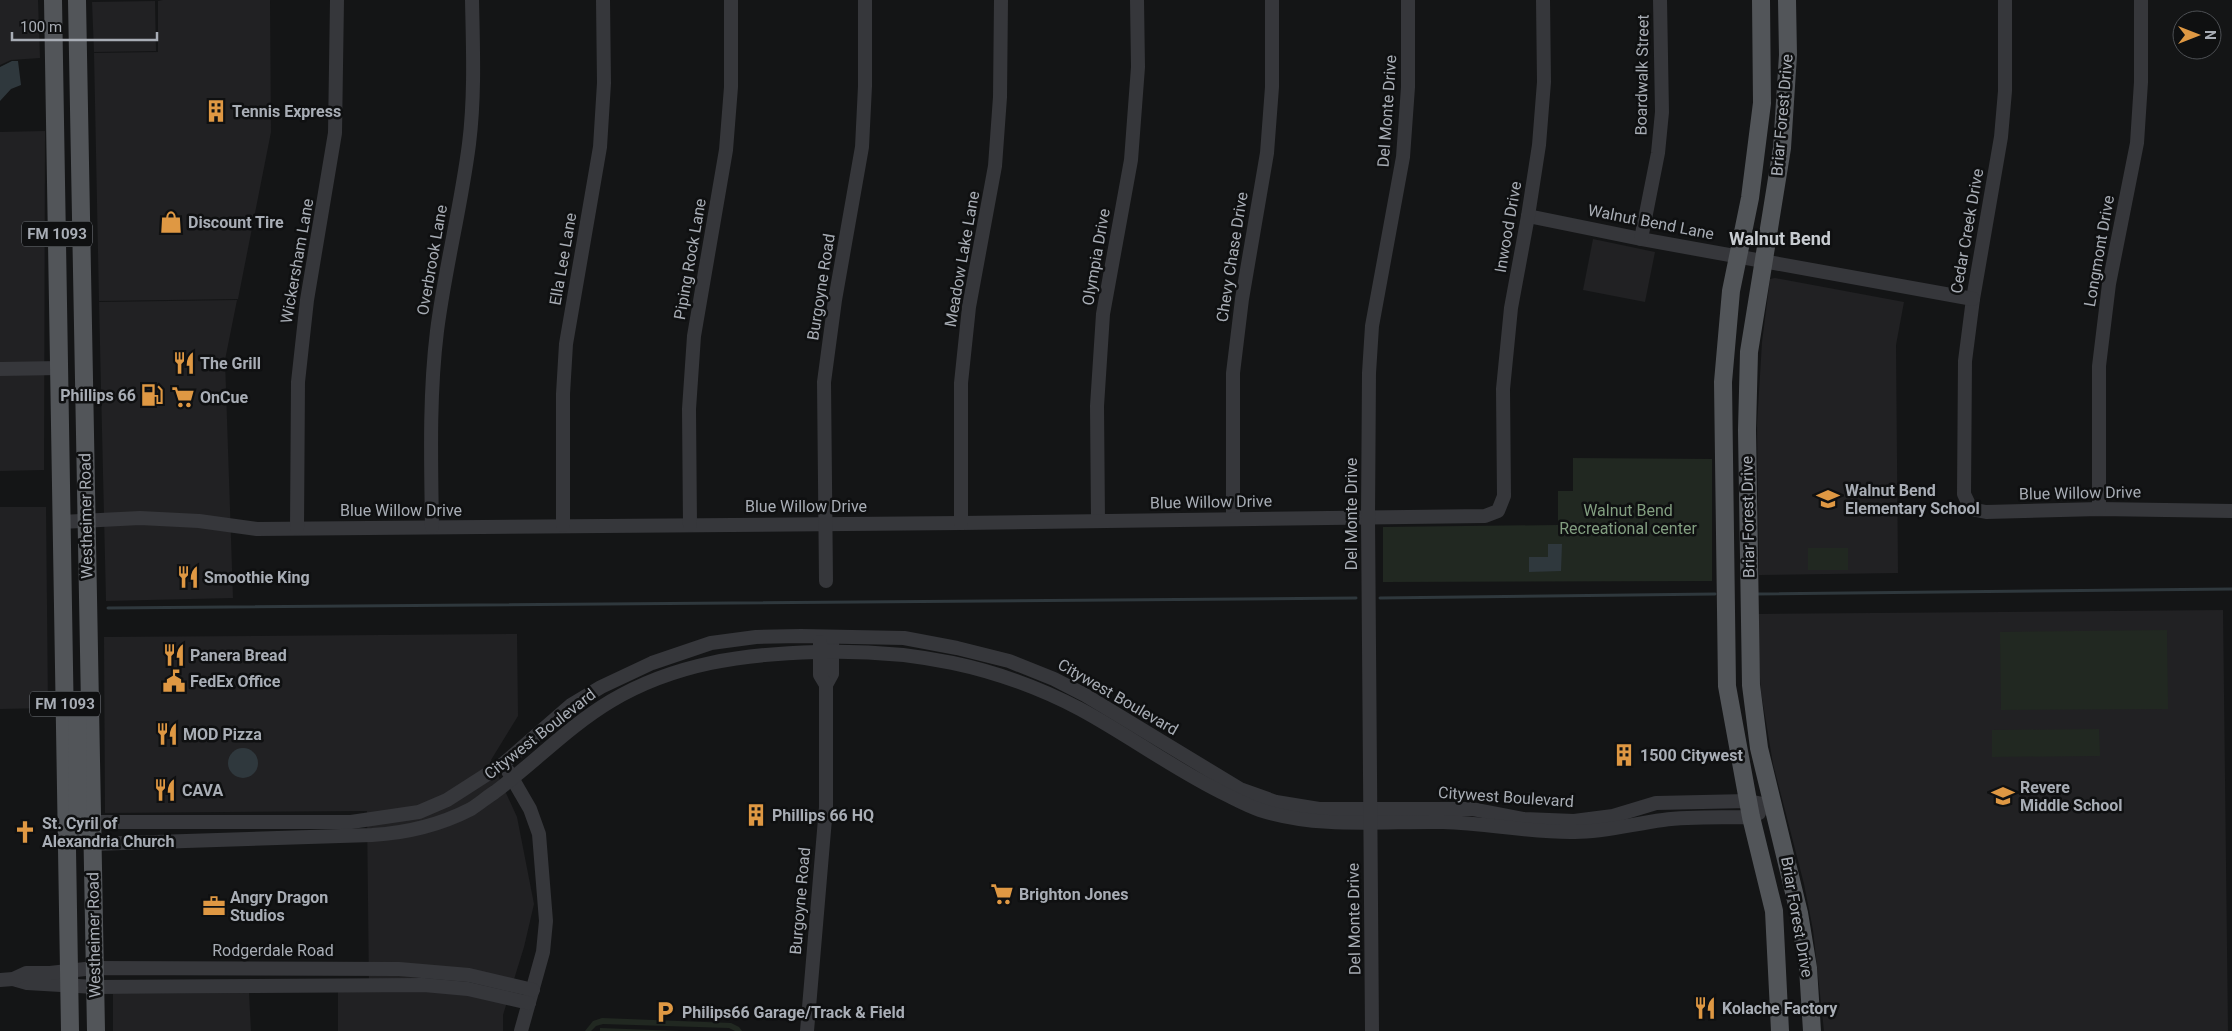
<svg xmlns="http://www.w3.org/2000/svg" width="2232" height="1031" viewBox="0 0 2232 1031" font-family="Roboto,sans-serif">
<rect width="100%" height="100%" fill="#141516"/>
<g fill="#212123">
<path d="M0 0H38L40 58 11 60 0 65Z"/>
<path d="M163 0H270L271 132 238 299 99 301 94 53 158 52V1Z"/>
<path d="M155 1 156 51 94 52 92 2Z"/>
<path d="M45 131 44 470 0 471V132Z"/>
<path d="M1593 239 1655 252 1645 302 1583 290Z"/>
<path d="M1775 278 1904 302 1896 345 1898 573 1759 575 1757 425 1762 342 1770 279Z"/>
<path d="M237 300 225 360 233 598 106 601 99 302Z"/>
<path d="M0 507H46L48 708 0 709Z"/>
<path d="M2223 610 2228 1031H1824L1813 930 1804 884 1773 764 1761 692 1757 637 1758 614Z"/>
<path d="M517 634 518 716 491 760 517 817 534 904 524 947 503 1015V1031H338V991L369 990 367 811 105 813 104 637Z"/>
<path d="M249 993 251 1031H113V994Z"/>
</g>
<g fill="#212821">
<path d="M1573 458 1712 459V581L1383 582V527L1558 525V491H1573Z"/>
<rect x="1808" y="548" width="40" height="22"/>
<path d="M2167 630 2168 709 2001 710 2000 632Z"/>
<path d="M2099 729 2100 756 1992 757V730Z"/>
<path d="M602 1018 731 1023 739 1027 742 1031H735L729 1028 603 1024 596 1026 591 1031H585L593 1021Z"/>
<path d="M600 1028 680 1031H600Z"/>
</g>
<g fill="#2f383d">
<path d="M12 61H18L21 85 11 89 0 101V67Z"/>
<path d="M1548 544H1562L1561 571 1529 572V557H1548Z"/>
<circle cx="243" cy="763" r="15"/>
</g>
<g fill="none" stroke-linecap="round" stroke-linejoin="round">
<g stroke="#2f383d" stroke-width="3">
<path d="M1756 594 2232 589"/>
<path d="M1380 598 1715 594"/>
<path d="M108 608 1356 598"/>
</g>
<g stroke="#36373b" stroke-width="14">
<path d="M2005 0V91L2001 137 1973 299 1965 361 1964 494 1971 509 1986 512 2099 509 2232 511"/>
<path d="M1528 216 1641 239 1973 299"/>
<path d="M1641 239 1658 153 1662 112 1660 0"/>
<path d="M0 369 60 368"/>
<path d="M2099 509V366L2109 284 2137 143 2141 82V0"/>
<path d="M1233 519V373L1242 299 1267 153 1272 87V0"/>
<path d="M1098 521 1097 406 1103 314 1131 160 1138 67 1137 0"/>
<path d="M61 522 140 518 199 521 257 529 961 523 1485 516 1498 511 1504 496 1503 389 1511 308 1528 216 1539 145 1544 82 1543 0"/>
<path d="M961 523V383L969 307 995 166 1000 97 1001 0"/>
<path d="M563 525V394L566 344 600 147 604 83 603 0"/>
<path d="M690 525 689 409 694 336 726 150 731 87V0"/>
<path d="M432 527C431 462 429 396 437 331 445 268 461 207 469 144 475 96 473 48 472 0"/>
<path d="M297 528 298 382 307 300 335 133 337 0"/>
<path d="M826 581 824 382 835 300 862 147 865 86V0"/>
<path d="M826 685 832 674V642"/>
<path d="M508 771 530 809 539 834 546 921 543 952 521 1031"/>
<path d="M91 822H351L419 812 447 800 503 764 571 705 601 687 652 663 711 643 756 637 801 636 904 638 957 648 1009 661 1054 679 1085 695 1240 789 1276 802 1319 809H1472L1524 819 1574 821 1613 816 1656 803 1748 801 1773 806"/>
<path d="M93 844 372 835C406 833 440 825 471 809 479 804 487 797 495 792 534 763 569 726 611 701 675 663 744 654 817 652 911 649 996 665 1080 709 1130 736 1175 770 1227 795 1237 800 1248 806 1260 810 1319 829 1382 821 1443 822 1488 823 1531 833 1575 832 1607 832 1632 824 1663 820 1692 816 1722 818 1751 817L1759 813"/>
<path d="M13 979 27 983 95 987 424 985 468 989 529 1003"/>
<path d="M0 980 13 979 26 973H50L94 968 399 969 469 975 533 990"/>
<path d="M807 1031 826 807V685L820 675V642"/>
<path d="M1372 1031 1368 517 1369 373 1372 326 1403 157 1408 87V0"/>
</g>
<g stroke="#525559" stroke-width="18">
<path d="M53 0 70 1031"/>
<path d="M77 0 96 1031"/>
<path d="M1761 0 1762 103 1750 198 1731 291 1723 382 1727 686 1751 817 1774 911 1780 1031"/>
<path d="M1787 0 1788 55 1782 148 1749 352 1747 430 1751 685 1759 748 1799 913 1808 968 1812 1031"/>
<path d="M77 709 78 818 83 831 90 840"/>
</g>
</g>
<defs>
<symbol id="building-bare" viewBox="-9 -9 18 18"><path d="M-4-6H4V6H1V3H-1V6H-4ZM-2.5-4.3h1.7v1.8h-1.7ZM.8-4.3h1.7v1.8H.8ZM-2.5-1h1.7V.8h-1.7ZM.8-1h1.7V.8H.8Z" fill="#df9843" stroke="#0f1011" stroke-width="2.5" paint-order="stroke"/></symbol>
<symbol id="shop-bare" viewBox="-9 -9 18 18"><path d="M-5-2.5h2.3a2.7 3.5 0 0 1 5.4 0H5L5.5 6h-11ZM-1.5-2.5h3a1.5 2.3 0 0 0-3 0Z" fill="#df9843" stroke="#0f1011" stroke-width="2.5" paint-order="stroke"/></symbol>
<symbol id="restaurant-bare" viewBox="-9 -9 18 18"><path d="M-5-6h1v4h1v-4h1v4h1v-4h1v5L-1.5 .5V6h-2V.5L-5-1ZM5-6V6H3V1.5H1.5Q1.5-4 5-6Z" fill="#df9843" stroke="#0f1011" stroke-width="2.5" paint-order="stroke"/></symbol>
<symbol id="fuel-bare" viewBox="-9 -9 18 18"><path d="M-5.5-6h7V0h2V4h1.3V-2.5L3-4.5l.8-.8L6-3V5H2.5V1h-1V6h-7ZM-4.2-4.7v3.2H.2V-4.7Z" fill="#df9843" stroke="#0f1011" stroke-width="2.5" paint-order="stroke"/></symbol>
<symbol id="supermarket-bare" viewBox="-9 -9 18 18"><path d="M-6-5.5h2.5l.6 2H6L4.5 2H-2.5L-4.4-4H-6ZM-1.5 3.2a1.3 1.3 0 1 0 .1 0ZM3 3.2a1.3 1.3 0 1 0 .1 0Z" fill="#df9843" stroke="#0f1011" stroke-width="2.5" paint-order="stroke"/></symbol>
<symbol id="school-bare" viewBox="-9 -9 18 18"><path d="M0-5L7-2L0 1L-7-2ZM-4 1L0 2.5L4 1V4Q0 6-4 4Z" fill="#df9843" stroke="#0f1011" stroke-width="2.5" paint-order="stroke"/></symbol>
<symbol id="civic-bare" viewBox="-9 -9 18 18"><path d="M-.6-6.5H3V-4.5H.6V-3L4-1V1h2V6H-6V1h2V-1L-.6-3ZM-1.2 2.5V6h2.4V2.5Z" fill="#df9843" stroke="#0f1011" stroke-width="2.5" paint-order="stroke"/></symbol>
<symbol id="church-bare" viewBox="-9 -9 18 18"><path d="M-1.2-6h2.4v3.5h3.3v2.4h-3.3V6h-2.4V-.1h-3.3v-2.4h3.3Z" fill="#df9843" stroke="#0f1011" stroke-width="2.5" paint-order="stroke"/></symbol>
<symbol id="office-bare" viewBox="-9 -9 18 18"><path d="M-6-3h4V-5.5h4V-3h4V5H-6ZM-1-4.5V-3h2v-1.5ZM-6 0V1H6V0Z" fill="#df9843" stroke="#0f1011" stroke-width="2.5" paint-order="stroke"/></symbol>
<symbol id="parking-bare" viewBox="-9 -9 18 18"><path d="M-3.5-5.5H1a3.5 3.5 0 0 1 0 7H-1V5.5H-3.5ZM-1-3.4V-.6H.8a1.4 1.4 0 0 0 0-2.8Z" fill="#df9843" stroke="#0f1011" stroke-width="2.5" paint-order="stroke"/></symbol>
</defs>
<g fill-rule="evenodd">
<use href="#building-bare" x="200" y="95" width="32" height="32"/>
<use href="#shop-bare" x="155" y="206" width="32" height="32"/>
<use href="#restaurant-bare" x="168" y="347" width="32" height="32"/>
<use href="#fuel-bare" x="136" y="379" width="32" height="32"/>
<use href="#supermarket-bare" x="167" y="381" width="32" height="32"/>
<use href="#school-bare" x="1812" y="483" width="32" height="32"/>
<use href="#restaurant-bare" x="172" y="561" width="32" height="32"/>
<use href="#restaurant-bare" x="158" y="639" width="32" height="32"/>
<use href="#civic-bare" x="158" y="665" width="32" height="32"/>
<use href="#restaurant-bare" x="151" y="718" width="32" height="32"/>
<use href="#building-bare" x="1608" y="739" width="32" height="32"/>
<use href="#restaurant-bare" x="149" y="774" width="32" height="32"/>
<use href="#school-bare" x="1987" y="780" width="32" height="32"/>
<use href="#building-bare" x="740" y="799" width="32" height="32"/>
<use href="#church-bare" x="9" y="816" width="32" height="32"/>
<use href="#supermarket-bare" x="986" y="878" width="32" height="32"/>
<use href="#office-bare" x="198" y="890" width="32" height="32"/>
<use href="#restaurant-bare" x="1689" y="992" width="32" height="32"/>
<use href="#parking-bare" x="649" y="996" width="32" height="32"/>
</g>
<g text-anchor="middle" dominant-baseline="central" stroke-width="5" stroke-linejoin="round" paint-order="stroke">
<g fill="#0f1011" stroke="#7a7e84" stroke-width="1">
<rect x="22" y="221.5" width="70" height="25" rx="4"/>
<rect x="30" y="691.5" width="70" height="25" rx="4"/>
</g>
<g font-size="15" font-weight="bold" fill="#a8adb5">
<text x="57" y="234">FM 1093</text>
<text x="65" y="704">FM 1093</text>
</g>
<g font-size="16" fill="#a8adb5" stroke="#0f1011">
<text transform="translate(1642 75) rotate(-89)">Boardwalk Street</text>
<text transform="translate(1387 111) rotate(-86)">Del Monte Drive</text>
<text transform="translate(1782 115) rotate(-85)">Briar Forest Drive</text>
<text transform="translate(1651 222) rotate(11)">Walnut Bend Lane</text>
<text transform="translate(1508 227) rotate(-80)">Inwood Drive</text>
<text transform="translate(1967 231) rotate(-80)">Cedar Creek Drive</text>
<text transform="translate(2099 251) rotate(-80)">Longmont Drive</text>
<text transform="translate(1096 257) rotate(-80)">Olympia Drive</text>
<text transform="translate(1232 257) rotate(-81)">Chevy Chase Drive</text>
<text transform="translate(563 259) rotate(-80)">Ella Lee Lane</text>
<text transform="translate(690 259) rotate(-80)">Piping Rock Lane</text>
<text transform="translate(962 259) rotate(-80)">Meadow Lake Lane</text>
<text transform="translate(432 260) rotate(-80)">Overbrook Lane</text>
<text transform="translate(297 261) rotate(-80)">Wickersham Lane</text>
<text transform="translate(821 287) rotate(-81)">Burgoyne Road</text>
<text transform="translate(2080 493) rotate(-1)">Blue Willow Drive</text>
<text transform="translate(1211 502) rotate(-1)">Blue Willow Drive</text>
<text x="806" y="506">Blue Willow Drive</text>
<text x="401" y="510">Blue Willow Drive</text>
<text transform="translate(1351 514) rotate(-90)">Del Monte Drive</text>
<text transform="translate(86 516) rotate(-91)">Westheimer Road</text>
<text transform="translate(1748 517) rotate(-91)">Briar Forest Drive</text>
<text transform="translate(1118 697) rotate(30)">Citywest Boulevard</text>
<text transform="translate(540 734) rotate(-38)">Citywest Boulevard</text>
<text transform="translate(1506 797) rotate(4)">Citywest Boulevard</text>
<text transform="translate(800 901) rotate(-85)">Burgoyne Road</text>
<text transform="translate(1797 917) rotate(80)">Briar Forest Drive</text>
<text transform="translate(1354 919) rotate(-91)">Del Monte Drive</text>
<text transform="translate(94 935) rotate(-91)">Westheimer Road</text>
<text x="273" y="950">Rodgerdale Road</text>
</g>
<g font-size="16" font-weight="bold" fill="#a8adb5" stroke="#0f1011" text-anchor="start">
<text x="232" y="111">Tennis Express</text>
<text x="188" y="222">Discount Tire</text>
<text x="200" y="363">The Grill</text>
<text x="136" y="395" text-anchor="end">Phillips 66</text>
<text x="200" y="397">OnCue</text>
<text x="1845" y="490">Walnut Bend<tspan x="1845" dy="18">Elementary School</tspan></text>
<text x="204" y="577">Smoothie King</text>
<text x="190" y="655">Panera Bread</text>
<text x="190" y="681">FedEx Office</text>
<text x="183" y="734">MOD Pizza</text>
<text x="1640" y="755">1500 Citywest</text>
<text x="2020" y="787">Revere<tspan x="2020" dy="18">Middle School</tspan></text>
<text x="182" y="790">CAVA</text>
<text x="772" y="815">Phillips 66 HQ</text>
<text x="42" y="823">St. Cyril of<tspan x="42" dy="18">Alexandria Church</tspan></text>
<text x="1019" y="894">Brighton Jones</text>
<text x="230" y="897">Angry Dragon<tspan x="230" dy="18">Studios</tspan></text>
<text x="1722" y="1008">Kolache Factory</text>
<text x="682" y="1012">Philips66 Garage/Track &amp; Field</text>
</g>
<g font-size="16" fill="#829e80" stroke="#0f1011">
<text x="1628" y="510">Walnut Bend<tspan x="1628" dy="18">Recreational center</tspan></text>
</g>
<g font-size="18" font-weight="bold" fill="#c8ccd1" stroke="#0f1011">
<text x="1780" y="238">Walnut Bend</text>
</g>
</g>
<g transform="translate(2197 35) rotate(90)"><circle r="24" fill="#0f1011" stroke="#4c4f53"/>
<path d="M0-4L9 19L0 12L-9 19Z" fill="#df9843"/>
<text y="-8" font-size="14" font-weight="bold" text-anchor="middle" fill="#a8adb5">N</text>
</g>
<path d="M12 32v8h145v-8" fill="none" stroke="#a8adb5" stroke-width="2.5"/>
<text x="20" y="32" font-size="15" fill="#a8adb5" stroke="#0f1011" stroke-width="4" paint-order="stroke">100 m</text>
</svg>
